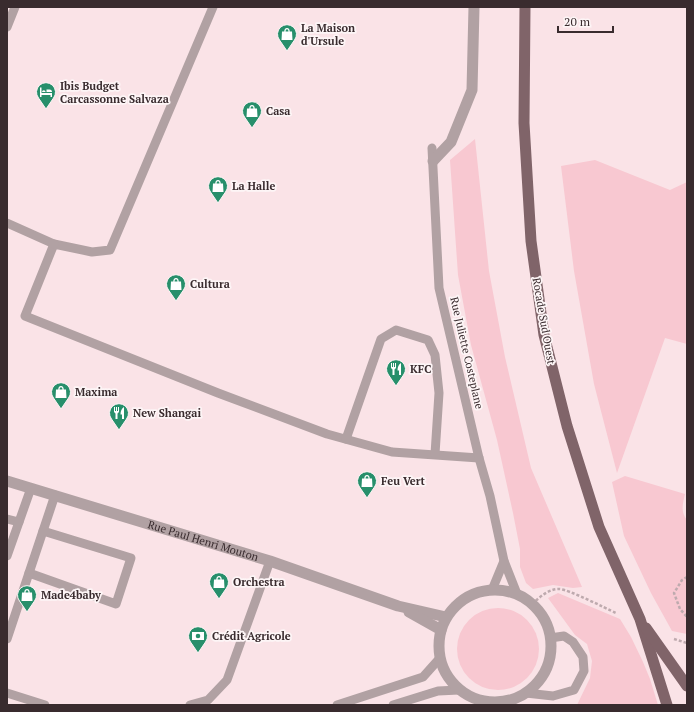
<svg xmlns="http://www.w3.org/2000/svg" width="694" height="712" viewBox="0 0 694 712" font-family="'PT Serif',serif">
<rect width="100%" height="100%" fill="#fae3e7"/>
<g fill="#f8c8d1">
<path d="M475 139 489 271 505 357 531 468 582 587 573 588 553 585 533 589 526 583 520 567V549L513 513 497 440 471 345 458 275 450 160Z"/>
<path d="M595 160 670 190 687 182V344L665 338 617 473 594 384 574 271 561 166Z"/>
<path d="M625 476 685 494C683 503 680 512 687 520V634L672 631 651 593 624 536 612 482Z"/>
<path d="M558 593 620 619 631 637 643 662 650 679 658 705H577L590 678 592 661 587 644 575 635 548 598Z"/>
<circle cx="498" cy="649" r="41"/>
</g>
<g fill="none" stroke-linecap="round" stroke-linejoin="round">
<g stroke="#beaaae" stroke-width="2.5" stroke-dasharray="3 2" stroke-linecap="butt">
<path d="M687 577 682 580 674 593 680 609 687 617"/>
<path d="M532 604C540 597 548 589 559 589 568 589 605 608 616 613"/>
<path d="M674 639 687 643"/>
</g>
<g stroke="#b1a1a3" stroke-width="9">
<path d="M213 7 110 250 92 252 54 244 25 316 218 393 327 434 392 452 479 458"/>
<path d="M7 27 15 7"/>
<path d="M432 148 439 288 479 458 490 496 504 561 517 594"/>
<path d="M7 223 54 244"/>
<path d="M346 439 381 339 396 330 428 340 435 355 439 393 435 454"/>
<path d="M7 519 19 522"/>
<path d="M7 556 31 488"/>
<path d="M29 573 116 604 131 558 43 531"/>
<path d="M492 590 504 561"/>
<path d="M7 639 55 495"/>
<path d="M7 693 45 705"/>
<path d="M526 693 553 696 574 690 584 671 583 657 573 642 564 636 550 638"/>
<path d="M190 705 208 700 227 680 270 561"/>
<path d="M337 705 423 677 440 658"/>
<path d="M393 705 438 691 459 690"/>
</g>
<g stroke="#b1a1a3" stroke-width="11">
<path d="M433 161 451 142 472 90 474 7"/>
<path id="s1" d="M7 481 270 561 398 606 446 617"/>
<circle cx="495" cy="646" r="56"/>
<path d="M409 612 441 630"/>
</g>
<g stroke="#806469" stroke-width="11">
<path d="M525 7 524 123 531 241 544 335 567 426 599 527 640 619 667 705"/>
<path d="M646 628 687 686"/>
</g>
</g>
<defs>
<symbol id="shop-pin" viewBox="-11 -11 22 30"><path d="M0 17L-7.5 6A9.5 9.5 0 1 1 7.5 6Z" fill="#278f6b" stroke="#fdf5f6"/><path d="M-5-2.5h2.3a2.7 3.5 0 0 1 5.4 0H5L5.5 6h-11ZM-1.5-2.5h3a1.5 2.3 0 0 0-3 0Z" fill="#fff"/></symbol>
<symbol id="hotel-pin" viewBox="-11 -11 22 30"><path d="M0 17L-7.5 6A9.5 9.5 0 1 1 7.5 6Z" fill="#278f6b" stroke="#fdf5f6"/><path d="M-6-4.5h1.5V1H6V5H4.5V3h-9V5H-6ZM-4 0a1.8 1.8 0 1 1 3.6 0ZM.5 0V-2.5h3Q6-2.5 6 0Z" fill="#fff"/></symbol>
<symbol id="restaurant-pin" viewBox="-11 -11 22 30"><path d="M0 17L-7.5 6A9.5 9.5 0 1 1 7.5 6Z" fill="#278f6b" stroke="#fdf5f6"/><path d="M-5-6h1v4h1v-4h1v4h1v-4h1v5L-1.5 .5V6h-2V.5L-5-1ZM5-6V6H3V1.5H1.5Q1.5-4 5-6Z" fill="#fff"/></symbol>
<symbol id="bank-pin" viewBox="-11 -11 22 30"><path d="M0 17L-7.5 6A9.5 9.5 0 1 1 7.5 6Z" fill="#278f6b" stroke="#fdf5f6"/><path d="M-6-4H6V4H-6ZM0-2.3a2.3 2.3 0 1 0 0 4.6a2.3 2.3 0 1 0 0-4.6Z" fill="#fff"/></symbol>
</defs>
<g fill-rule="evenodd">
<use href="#shop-pin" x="276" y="23" width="22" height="30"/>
<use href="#hotel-pin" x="35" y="81" width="22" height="30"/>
<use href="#shop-pin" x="241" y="100" width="22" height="30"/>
<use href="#shop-pin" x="207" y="175" width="22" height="30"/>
<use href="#shop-pin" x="165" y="273" width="22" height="30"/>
<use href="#restaurant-pin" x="385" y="358" width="22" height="30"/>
<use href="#shop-pin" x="50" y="381" width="22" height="30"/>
<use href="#restaurant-pin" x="108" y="402" width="22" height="30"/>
<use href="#shop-pin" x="356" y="470" width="22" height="30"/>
<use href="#shop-pin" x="208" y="571" width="22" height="30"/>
<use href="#shop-pin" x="16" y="584" width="22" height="30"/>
<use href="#bank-pin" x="187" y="625" width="22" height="30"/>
</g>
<g text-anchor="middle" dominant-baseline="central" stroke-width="3.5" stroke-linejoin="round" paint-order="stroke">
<g font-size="11" font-weight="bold" fill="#392b2e" stroke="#fdf5f6" text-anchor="start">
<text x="301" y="28">La Maison<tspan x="301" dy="13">d'Ursule</tspan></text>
<text x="60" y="86">Ibis Budget<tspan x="60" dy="13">Carcassonne Salvaza</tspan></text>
<text x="266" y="111">Casa</text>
<text x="232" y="186">La Halle</text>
<text x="190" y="284">Cultura</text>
<text x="410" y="369">KFC</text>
<text x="75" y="392">Maxima</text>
<text x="133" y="413">New Shangai</text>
<text x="381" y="481">Feu Vert</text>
<text x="233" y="582">Orchestra</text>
<text x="41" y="595">Made4baby</text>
<text x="212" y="636">Crédit Agricole</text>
</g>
<g font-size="11" fill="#392b2e" stroke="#fdf5f6">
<text transform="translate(544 321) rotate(80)">Rocade Sud Ouest</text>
<text transform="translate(467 353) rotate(77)">Rue Juliette Costeplane</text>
<text stroke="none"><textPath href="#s1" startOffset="205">Rue Paul Henri Mouton</textPath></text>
</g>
</g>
<rect width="694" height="712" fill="none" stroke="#392b2e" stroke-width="16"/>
<path d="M558 26v6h55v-6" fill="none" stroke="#392b2e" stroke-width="2"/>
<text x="564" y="26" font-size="12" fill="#392b2e" stroke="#fdf5f6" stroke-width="3" paint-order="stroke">20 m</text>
</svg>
